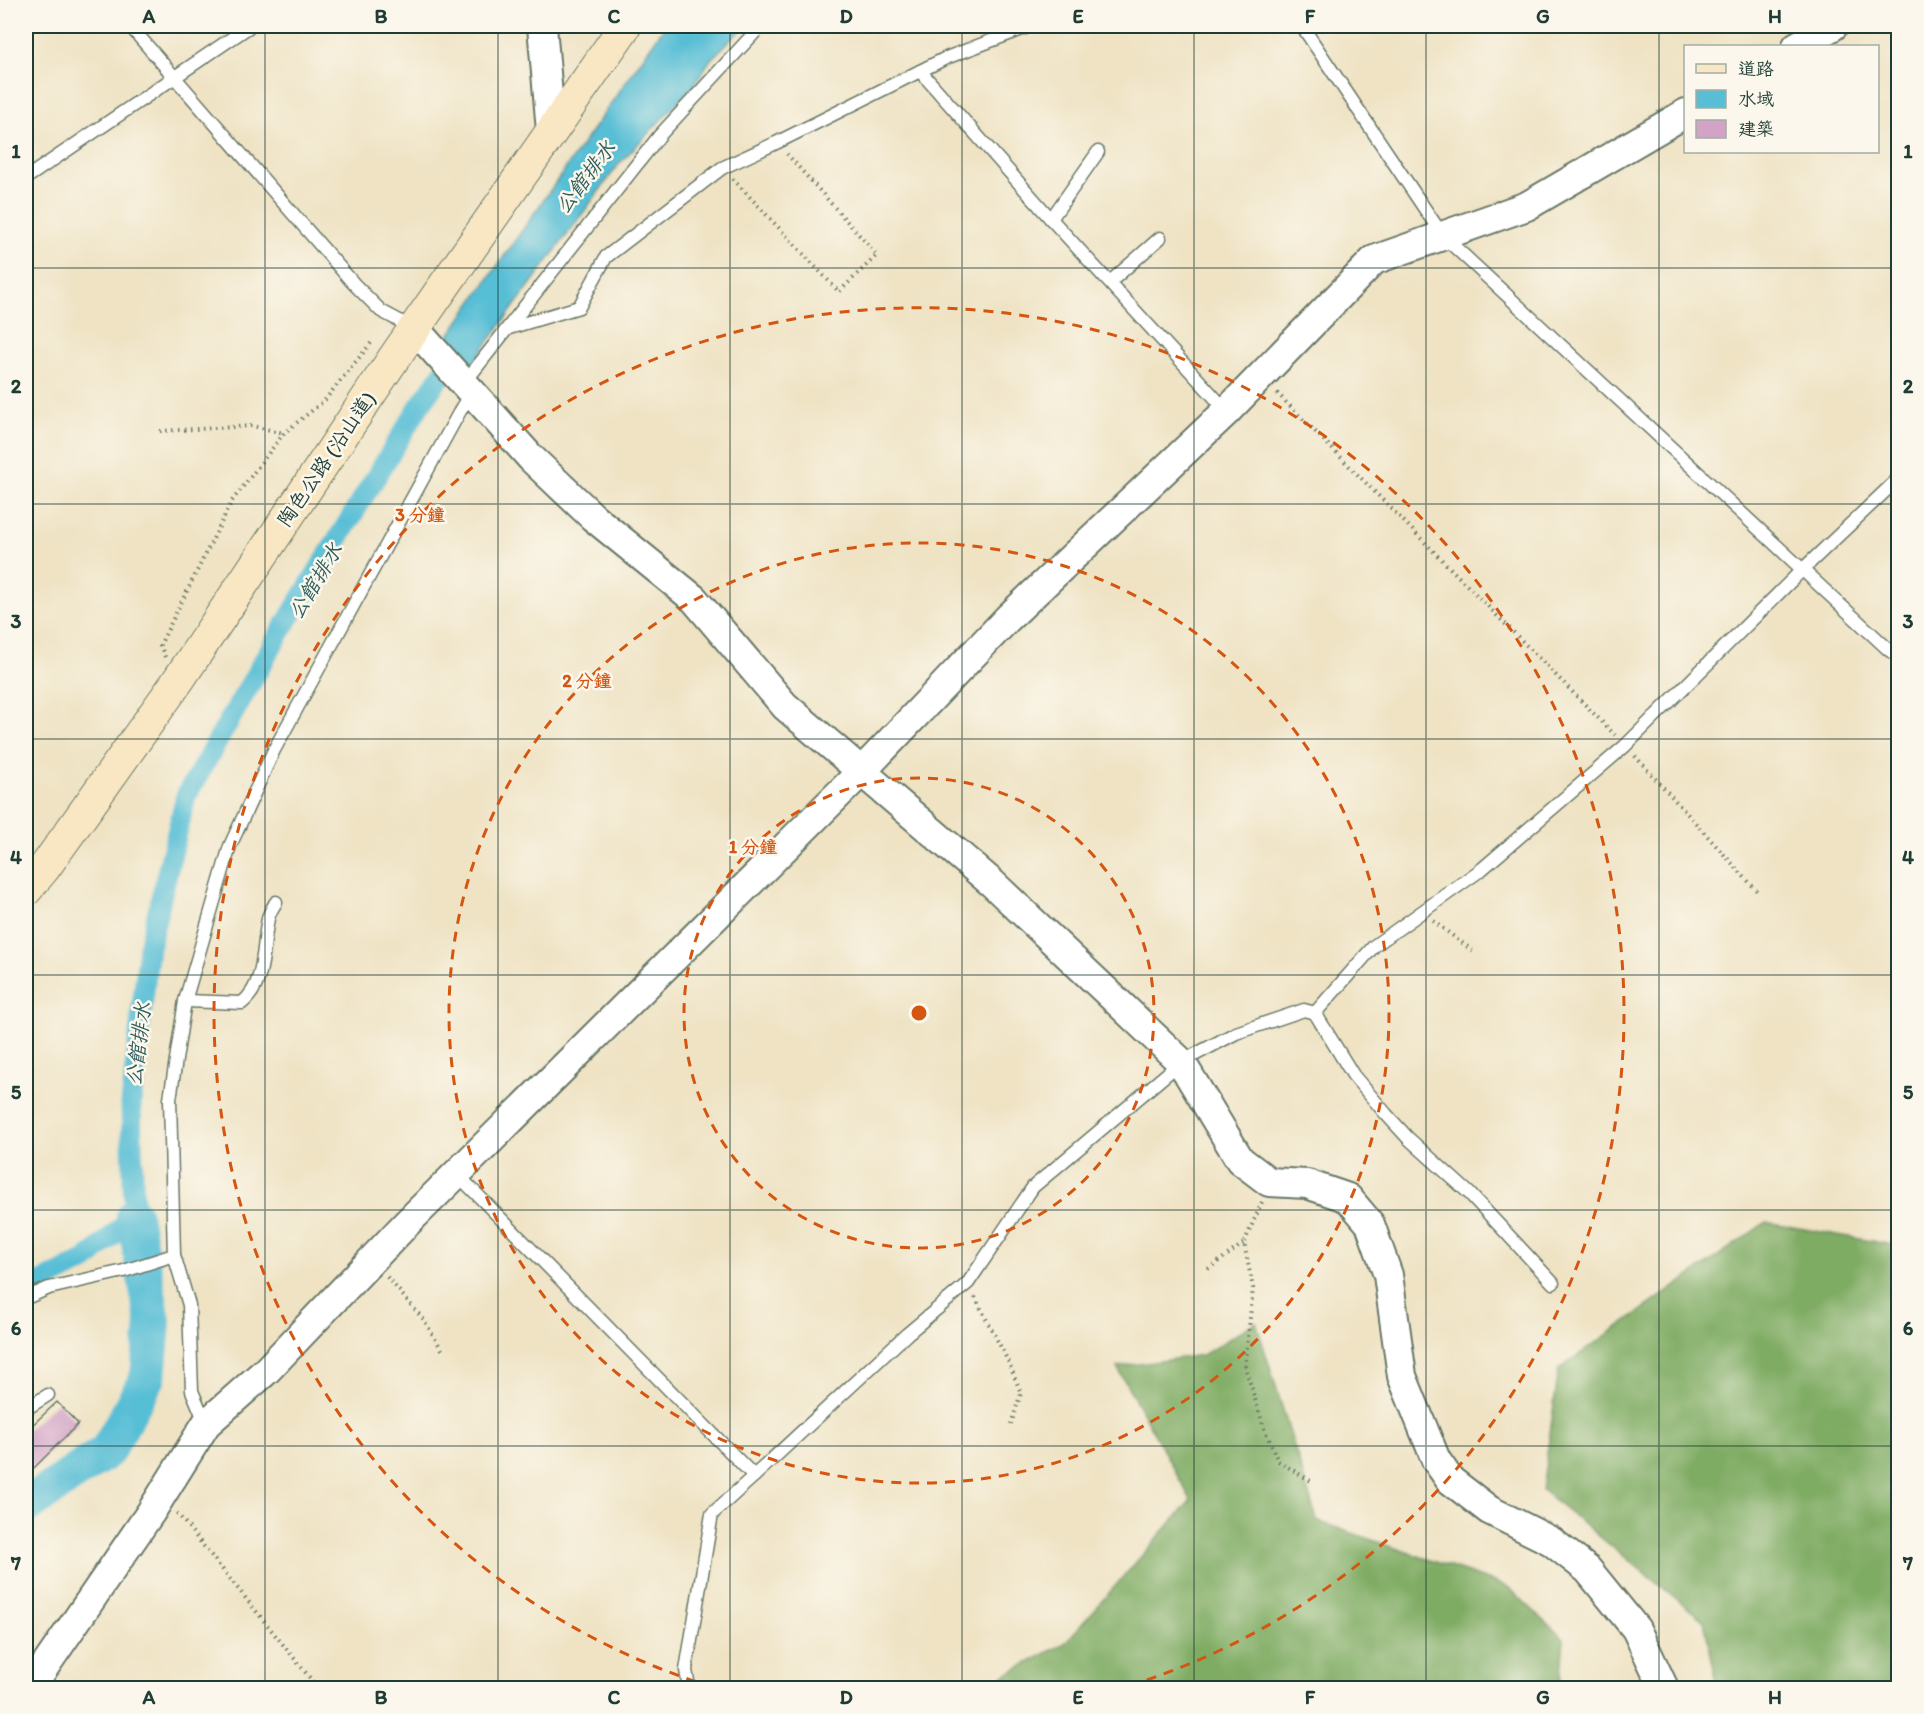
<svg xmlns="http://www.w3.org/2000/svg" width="1924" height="1714" viewBox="0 0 1924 1714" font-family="Itim,'LXGW WenKai TC',sans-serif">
<rect width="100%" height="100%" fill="#fbf7ec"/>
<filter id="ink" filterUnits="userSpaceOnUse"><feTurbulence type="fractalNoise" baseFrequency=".0167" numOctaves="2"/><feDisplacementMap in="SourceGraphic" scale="12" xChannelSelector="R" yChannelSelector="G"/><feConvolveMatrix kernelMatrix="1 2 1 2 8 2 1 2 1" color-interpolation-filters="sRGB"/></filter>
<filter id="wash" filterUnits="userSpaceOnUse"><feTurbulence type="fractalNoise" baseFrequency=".008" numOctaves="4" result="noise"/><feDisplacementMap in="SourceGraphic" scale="24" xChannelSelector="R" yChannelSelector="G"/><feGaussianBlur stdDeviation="1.35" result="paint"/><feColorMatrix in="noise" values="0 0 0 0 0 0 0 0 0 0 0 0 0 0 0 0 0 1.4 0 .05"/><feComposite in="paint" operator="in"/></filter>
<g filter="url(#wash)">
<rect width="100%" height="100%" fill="#efe3c4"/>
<g fill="#7fac64" stroke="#4f744c" stroke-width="1.5">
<path d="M1766 1222 1898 1246V1688H1718L1704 1621 1542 1490 1559 1369Z"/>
<path d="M1256 1322 1317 1521 1508 1587 1564 1639 1560 1688H981L1065 1643 1191 1500 1117 1367 1203 1355Z"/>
</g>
<path fill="#57bed5" stroke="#3b7e84" stroke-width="1.5" d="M665 26H745L711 59 694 85 619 164 469 368 445 341Z"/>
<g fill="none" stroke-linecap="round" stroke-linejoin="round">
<path stroke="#57bed5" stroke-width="21" d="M26 1287 44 1281 86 1260 134 1216 131 1104 149 947 186 796 272 646 420 405 455 356"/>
<path stroke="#57bed5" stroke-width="36" d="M26 1506 107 1451 148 1377 153 1322 134 1216"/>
</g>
<g id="blocks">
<path fill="#d2a3c6" d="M57 1402 78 1424 34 1468 26 1459V1431Z"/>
</g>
</g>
<g filter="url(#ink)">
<use href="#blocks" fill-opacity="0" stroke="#687766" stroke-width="1.5"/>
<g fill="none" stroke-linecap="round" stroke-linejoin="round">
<defs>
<g id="service">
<path d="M130 26 354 284 381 311 413 328"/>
<path d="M1302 26 1443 236 1889 650 1898 655"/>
<path d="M920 71 1051 219 1227 411"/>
<path d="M26 178 250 26"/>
<path d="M1051 219 1098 152"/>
<path d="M1110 282 1160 238"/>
<path d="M509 328 579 307 606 257 722 168 776 143 946 58 1030 26"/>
<path d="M185 1001 242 1003C266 984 262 947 268 919 269 913 273 907 276 902"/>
<path d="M1315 1013 1374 946 1482 869 1625 746 1801 571 1898 479"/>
<path d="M456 1173 754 1476 712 1514 686 1670 689 1688"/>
<path d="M26 1298 49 1288 124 1271 174 1255"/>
<path d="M26 1409 48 1395"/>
<path d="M206 1424 192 1391 189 1305 174 1255 170 1099 185 1001 230 846 274 750 471 391 469 377 660 135 758 29 764 26"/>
<path d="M754 1476 907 1334 968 1283 1033 1187 1181 1062 1236 1033 1304 1010 1315 1013 1353 1075 1386 1114 1408 1138 1469 1193 1553 1283"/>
</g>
<g id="tertiary">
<path d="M542 26 551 131"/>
<path d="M1797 46 1833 26"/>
<path d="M414 328 531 458 593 517 694 599 785 706 992 883 1181 1062 1240 1160 1269 1182 1307 1184 1348 1198 1370 1224 1388 1275 1402 1376 1436 1460 1450 1480 1489 1510 1551 1541 1588 1570 1636 1629 1664 1688"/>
<path d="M30 1688 151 1512 206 1424 267 1370 408 1222 862 771 1008 618 1227 411 1374 260 1527 206 1686 113"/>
</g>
<path id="secondary" d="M26 890 45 867 177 682 396 355 625 26"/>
</defs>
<use href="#service" stroke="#687766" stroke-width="15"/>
<use href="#tertiary" stroke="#687766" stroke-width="32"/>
<use href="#secondary" stroke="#687766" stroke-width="34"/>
<g stroke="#687766" stroke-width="4" stroke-dasharray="1.5 4.5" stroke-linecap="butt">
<path d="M733 179 839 292 877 255 787 154"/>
<path d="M1277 393 1615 735"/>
<path d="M160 431 252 426 284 433"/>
<path d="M165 657 160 645 232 501 284 433 324 401 371 343"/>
<path d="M1635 756 1757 891"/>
<path d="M1433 921 1473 951"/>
<path d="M1262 1202 1244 1243 1253 1288 1245 1367 1264 1428 1278 1461 1314 1483"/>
<path d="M1208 1269 1244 1243"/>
<path d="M387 1277 424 1320 444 1353"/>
<path d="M975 1297 1008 1361 1021 1393 1011 1424"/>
<path d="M177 1513 318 1688"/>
</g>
<use href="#service" stroke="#fff" stroke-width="12"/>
<use href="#tertiary" stroke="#fff" stroke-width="28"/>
<use href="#secondary" stroke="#f9e7c3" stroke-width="32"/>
</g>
</g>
<path fill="none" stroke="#1f3d34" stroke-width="1.5" stroke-opacity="0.55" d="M265 26V1688M498 26V1688M730 26V1688M962 26V1688M1194 26V1688M1426 26V1688M1659 26V1688M26 268H1898M26 504H1898M26 739H1898M26 975H1898M26 1210H1898M26 1446H1898"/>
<g fill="none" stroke="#d45610" stroke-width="3" stroke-dasharray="10 8">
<circle cx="919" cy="1013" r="235"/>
<circle cx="919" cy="1013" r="470"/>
<path d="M713 1687A705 705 0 1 1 1125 1687"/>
</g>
<g text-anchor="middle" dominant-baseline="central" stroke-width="5" stroke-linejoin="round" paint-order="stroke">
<g font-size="20" fill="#1f3d34" stroke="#fbf7ec">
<text transform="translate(326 459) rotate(-56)">陶色公路 (沿山道)</text>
</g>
<g font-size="21" font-style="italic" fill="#2d5d5c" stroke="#fbf7ec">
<text transform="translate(585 177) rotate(-53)">公館排水</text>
<text transform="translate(315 581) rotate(-59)">公館排水</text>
<text transform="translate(138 1044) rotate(-83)">公館排水</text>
</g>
</g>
<circle cx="919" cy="1013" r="9" fill="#d45610" stroke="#fbf7ec" stroke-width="3"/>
<g font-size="18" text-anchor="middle" font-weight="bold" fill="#d45610" stroke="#fbf7ec" stroke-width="5" stroke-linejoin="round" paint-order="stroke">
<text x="420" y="521">3 分鐘</text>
<text x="587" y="687">2 分鐘</text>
<text x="753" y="853">1 分鐘</text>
</g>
<rect width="1924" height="1714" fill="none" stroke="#fbf7ec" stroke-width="66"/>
<rect x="1684" y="45" width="195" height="108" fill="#fbf7ec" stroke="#a3ada2" stroke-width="1.5"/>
<rect x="1696" y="64" width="30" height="9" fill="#f9e7c3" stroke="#a3ada2" stroke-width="1.5"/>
<text x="1738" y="75" font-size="18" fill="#1f3d34">道路</text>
<rect x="1696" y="90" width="30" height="18" fill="#57bed5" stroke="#a3ada2" stroke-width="1.5"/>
<text x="1738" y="105" font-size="18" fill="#1f3d34">水域</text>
<rect x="1696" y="120" width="30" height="18" fill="#d2a3c6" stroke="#a3ada2" stroke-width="1.5"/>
<text x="1738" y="135" font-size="18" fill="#1f3d34">建築</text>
<rect x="33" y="33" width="1858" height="1648" fill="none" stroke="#1f3d34" stroke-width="2"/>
<g font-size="20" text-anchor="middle" font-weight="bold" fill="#1f3d34">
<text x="149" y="23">A</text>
<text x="381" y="23">B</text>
<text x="614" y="23">C</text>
<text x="846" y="23">D</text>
<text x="1078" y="23">E</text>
<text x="1310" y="23">F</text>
<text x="1543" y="23">G</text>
<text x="1775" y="23">H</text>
<text x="16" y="158">1</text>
<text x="1908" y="158">1</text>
<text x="16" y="393">2</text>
<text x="1908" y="393">2</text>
<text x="16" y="628">3</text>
<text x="1908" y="628">3</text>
<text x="16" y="864">4</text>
<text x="1908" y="864">4</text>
<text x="16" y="1099">5</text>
<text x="1908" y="1099">5</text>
<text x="16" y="1335">6</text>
<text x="1908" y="1335">6</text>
<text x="16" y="1570">7</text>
<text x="1908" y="1570">7</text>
<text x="149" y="1704">A</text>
<text x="381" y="1704">B</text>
<text x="614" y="1704">C</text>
<text x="846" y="1704">D</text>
<text x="1078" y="1704">E</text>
<text x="1310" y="1704">F</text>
<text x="1543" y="1704">G</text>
<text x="1775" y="1704">H</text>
</g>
</svg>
